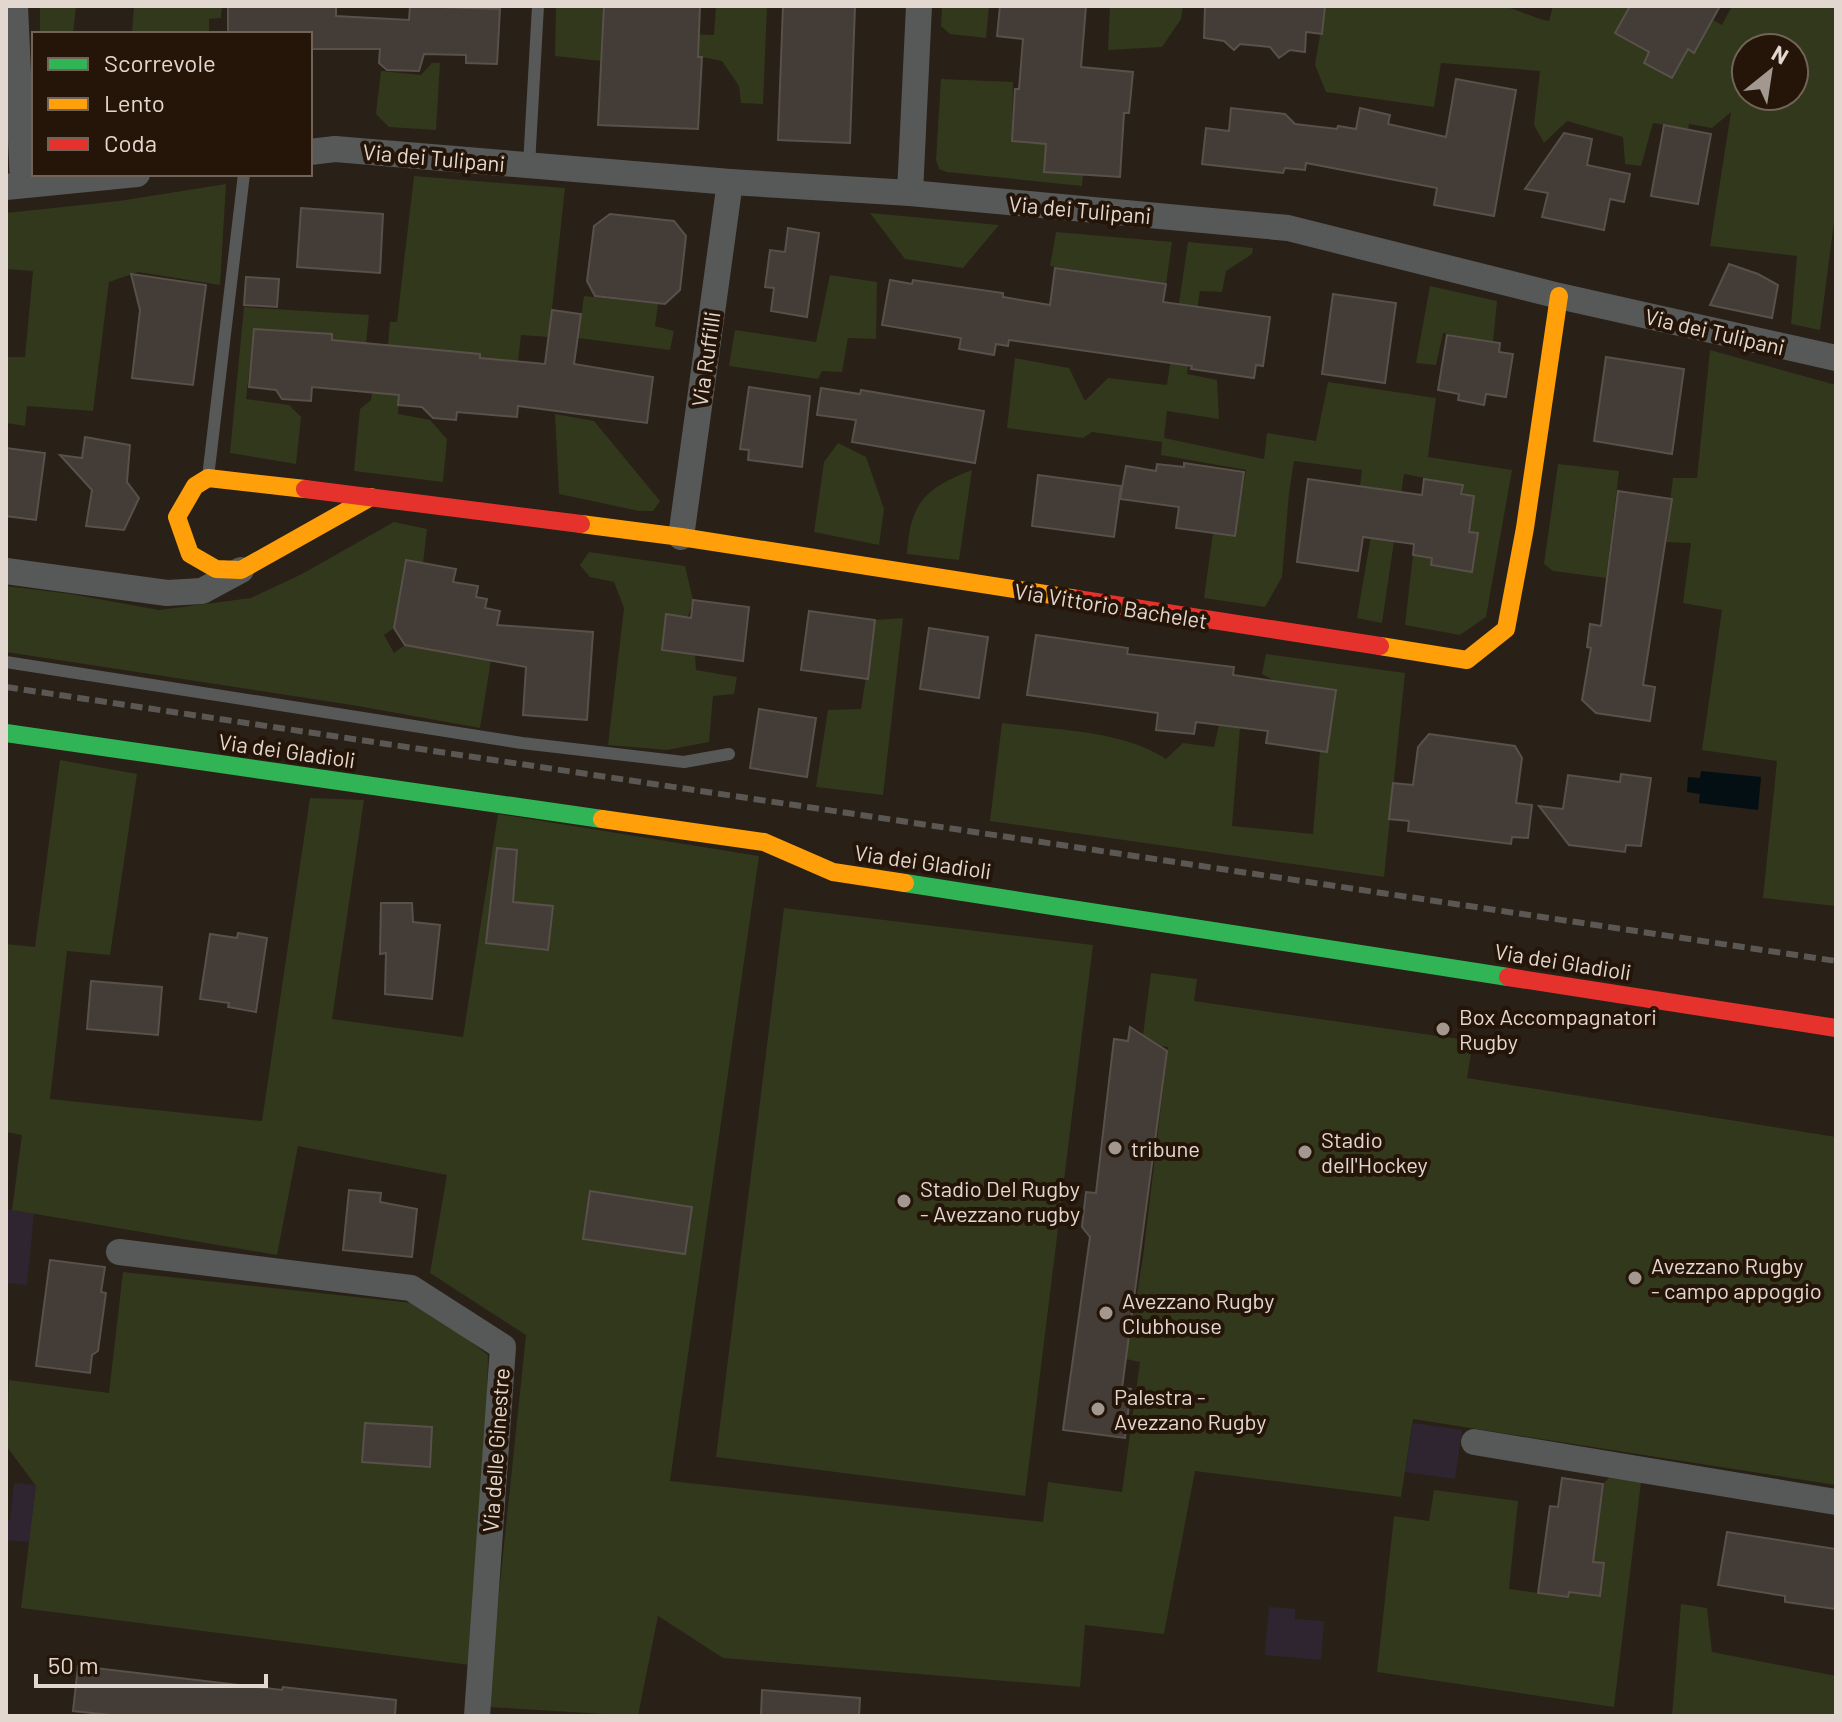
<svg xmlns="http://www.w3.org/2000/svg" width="1842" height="1722" viewBox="0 0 1842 1722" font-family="Barlow,sans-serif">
<rect width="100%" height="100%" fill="#292018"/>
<g fill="#2f2531">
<path d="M6 1209 34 1212 27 1285 6 1283Z"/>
<path d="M1413 1423 1462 1430 1455 1479 1405 1472Z"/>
<path d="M14 1483 36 1485 30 1542 6 1540V1520H10Z"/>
<path d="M1269 1607 1295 1609V1619L1324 1621 1321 1660 1265 1655Z"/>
</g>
<g fill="#32381b" fill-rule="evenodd">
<path d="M40 6H76L73 34H40Z"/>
<path d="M134 6H222L221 18 209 19V34L132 32Z"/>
<path d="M556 6H602V9L650 11 649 32 714 35 716 6H767L763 104 741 103 739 86 722 61 702 57 602 52 601 61 555 56Z"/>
<path d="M942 6H989L986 38 950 34 941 26Z"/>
<path d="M1110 6H1183L1181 19 1162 47 1108 50Z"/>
<path d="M1325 6H1501C1519 9 1531 18 1549 21L1553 6H1630L1615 33 1649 52 1644 63 1672 78 1688 49 1694 52 1713 20 1722 25 1732 6H1836V207L1820 330 1791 324 1797 256 1710 246 1731 112 1712 128 1689 124 1688 129 1653 123 1641 166 1625 164 1623 137 1567 121 1544 143 1534 125 1540 71 1441 63 1434 107 1326 92 1315 65ZM1746 48H1794V96H1746Z"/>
<path d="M432 63H440L436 130 389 127 376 114 381 71 421 75Z"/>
<path d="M941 79 1013 82 1012 141 1046 144 1083 174 1082 186 947 172 939 169 936 160Z"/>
<path d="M414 176 565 188 549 337 521 335 518 362 480 358V354L403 347 398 414 430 420 447 439 443 482 354 471 360 409 371 400 376 369 386 368 390 322H397Z"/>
<path d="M226 184 220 285 138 272 109 282 93 411 27 406 25 426 6 423V357H25L33 271 6 269V213L119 201Z"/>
<path d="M870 213 999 225 963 268 905 259Z"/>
<path d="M1056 232 1172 242 1166 284 1050 266Z"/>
<path d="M1188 242 1253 248 1252 254 1226 271 1222 292 1200 291 1187 374 1217 380 1219 419 1167 411 1164 438 1264 459 1267 433 1316 441 1328 382 1436 398 1428 457 1512 470 1486 617 1460 635 1405 625 1413 555 1432 558 1431 566 1471 572 1462 485 1404 474 1382 623 1357 618 1379 489 1360 486 1362 470 1294 461 1289 493 1282 577 1265 607 1204 598 1213 533 1235 536 1246 470 1161 455 1162 442 1092 432 1083 438 1007 428 1015 358 1069 368 1085 401 1108 378 1167 385Z"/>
<path d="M830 275 877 282 876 339 848 338 842 372 822 371 818 379 729 366 735 330 816 342Z"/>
<path d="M1430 286 1497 301 1493 342 1443 333 1436 365 1416 363Z"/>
<path d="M584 296 658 304 655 326 674 331 670 350 578 338Z"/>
<path d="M244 307 369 315 366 343 332 340V334L254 329 246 399 289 405 301 417 296 464 230 453Z"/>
<path d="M1710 350 1836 385V906L1763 898 1777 761 1702 750 1722 610 1683 603 1691 543 1665 542 1673 478H1697Z"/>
<path d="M555 414 594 421 660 501 653 511H639L559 494Z"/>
<path d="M838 443 866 457 884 509 879 545 814 532 824 462Z"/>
<path d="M1558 464 1619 471 1606 578 1553 571 1544 564Z"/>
<path d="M972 470 959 560 907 554C910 503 925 488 972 470Z"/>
<path d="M394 522 427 529 423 563 406 561 394 628 384 635 394 653 405 645 491 660 480 728 352 705 6 652V586L71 594 159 610 251 598 302 574Z"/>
<path d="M589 552 685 566 693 600 688 617 666 614 662 650 695 654 696 670 737 677 734 694 713 696 709 742 667 750 608 745 624 608 614 582 590 577 580 565Z"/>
<path d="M903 618 883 795 816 787 828 710 861 709 875 620Z"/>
<path d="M1266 654 1405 673 1384 877 990 821 1002 723C1056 731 1119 729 1166 759L1183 743 1214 747 1219 725 1240 728 1232 826 1313 834 1320 751H1327L1336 691 1275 681 1262 674Z"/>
<path d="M60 760 137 774 110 955 67 951 50 1099 262 1121 310 798 364 800 332 1019 463 1037 498 814 759 856 670 1481 1043 1522 1048 1482 1122 1492 1140 1362 1126 1359 1143 1257 1168 1047 1142 1043 1151 973 1197 979 1194 1001 1473 1041 1467 1078 1836 1137V1485L1413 1419 1401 1497 1195 1471 1164 1634 1085 1625 1080 1687 723 1658 658 1616 638 1716 487 1707 526 1335 430 1273 447 1175 298 1146 277 1255 12 1210 22 1135 6 1132V944L35 947Z"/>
<path d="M784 908 1093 945 1025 1496 716 1457Z"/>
<path d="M123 1272 422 1304 488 1355 485 1497 470 1665 21 1608 36 1486 7 1447 9 1380 109 1393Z"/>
<path d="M1609 1478 1641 1482 1614 1707 1377 1672 1394 1516 1429 1521 1434 1490 1518 1501 1509 1589 1568 1597 1569 1592 1600 1595 1604 1564 1593 1562 1603 1484Z"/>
<path d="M1681 1604 1707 1608 1712 1652 1836 1676V1716H1672Z"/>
</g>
<path fill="#040f13" d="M1701 771 1761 777 1758 810 1699 803 1700 794 1687 792 1688 777 1700 778Z"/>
<g fill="#443c36" stroke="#58504a" stroke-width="2">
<path d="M228 6H336V16L409 20 410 6 500 9 497 64 466 63V55L424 54 419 71 387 70 379 63 380 49H310V34H228Z"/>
<path d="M604 6H700L698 57H702L698 129 598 125Z"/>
<path d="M783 6H855L850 143 778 140Z"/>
<path d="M1000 6H1086L1081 67 1133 72 1129 113H1124L1120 177 1044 172 1046 144 1012 141 1015 89H1019L1023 39 997 36Z"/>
<path d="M1205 6H1325L1322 34 1306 32 1305 52 1290 50 1279 58 1270 47 1240 44 1234 50 1224 41 1204 38Z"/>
<path d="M1630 6H1720L1694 53 1688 49 1672 78 1644 63 1649 52 1615 33Z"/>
<path d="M1456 79 1516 90 1494 216 1434 205 1437 188 1306 163 1305 170 1285 168 1283 173 1202 164 1206 128 1229 131 1231 108 1285 114 1295 124 1337 129 1338 126 1356 129 1360 108 1390 115 1388 124 1446 137Z"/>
<path d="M1664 125 1711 134 1698 204 1651 196Z"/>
<path d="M1564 133 1592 139 1587 165 1630 174 1624 202 1610 199 1604 230 1542 217 1548 193 1525 189Z"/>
<path d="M301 208 383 214 380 273 297 267Z"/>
<path d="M610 214 674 221 686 236 680 290 665 304 595 296 587 281 594 226Z"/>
<path d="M788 228 819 233 807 317 771 311 774 288 765 287 770 250 785 252Z"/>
<path d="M1729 264 1758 274 1778 285 1772 318 1710 305Z"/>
<path d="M1055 268 1166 284 1163 302 1270 317 1263 366 1256 365 1254 378 1191 369 1192 366 1009 340 1008 346 996 344 994 355 959 349 961 338 882 325 890 280 912 284 913 280 1003 293V297L1050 305Z"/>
<path d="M131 274 206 285 193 385 132 378 140 310Z"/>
<path d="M246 277 279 279 277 307 244 305Z"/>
<path d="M1333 294 1396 303 1385 383 1322 374Z"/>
<path d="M552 310 581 314 574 364 653 377 647 423 518 406 517 417 457 412 456 420 433 418 422 407 398 405 399 395 312 387 311 401 282 399 276 390 249 387 254 329 332 334V340L480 354V358L545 364Z"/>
<path d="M1447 335 1500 343 1499 352 1513 354 1506 397 1486 394 1484 405 1458 400 1459 394 1438 390Z"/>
<path d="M1606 357 1684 369 1672 454 1594 441Z"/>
<path d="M749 387 810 396 802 467 748 460 749 450 740 449Z"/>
<path d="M821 388 860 394 861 390 984 411 975 463 852 442 856 420 817 415Z"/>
<path d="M85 437 130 445 127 482 139 498 124 530 86 526 92 490 60 455 82 458Z"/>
<path d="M6 448 45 453 36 520 6 516Z"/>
<path d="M1184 463 1244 472 1235 536 1176 528 1179 507 1120 499 1126 466 1156 471 1157 464 1184 467Z"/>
<path d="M1038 475 1121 486 1114 537 1032 526Z"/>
<path d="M1308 479 1422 495 1424 479 1463 485 1461 494 1474 496 1469 532 1478 533 1472 572 1431 565 1432 558 1413 555 1414 544 1363 537 1358 571 1297 562Z"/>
<path d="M1618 491 1672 499 1643 685 1655 687 1650 721 1596 713 1582 700 1591 648 1587 647 1590 624 1601 626Z"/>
<path d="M406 560 456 569 453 582 478 586 476 597 487 599 485 608 500 611 497 625 593 632 587 720 523 715 526 667 405 645 394 628Z"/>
<path d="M693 600 749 607 743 661 662 650 666 614 691 618Z"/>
<path d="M809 611 875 620 868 679 801 670Z"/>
<path d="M929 628 988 637 979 698 920 689Z"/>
<path d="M1036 635 1128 648 1127 654 1234 667 1233 675 1336 690 1327 752 1266 743 1268 731 1196 722 1194 734 1156 730 1158 713 1027 695Z"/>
<path d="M759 709 816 718 807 777 750 768Z"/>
<path d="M1429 734 1515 746 1522 758 1516 803 1532 805 1528 838 1512 837 1511 844 1408 831 1409 821 1389 819 1393 783 1413 785 1418 747Z"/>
<path d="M1621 774 1651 778 1641 846 1626 845 1625 852 1569 845 1539 806 1563 809 1568 775 1620 782Z"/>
<path d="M497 848 517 850 513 902 553 906 548 950 486 943Z"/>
<path d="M381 903H412L413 922 440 925 432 999 385 994 386 953 380 954Z"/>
<path d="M238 933 267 938 256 1012 228 1007 229 1003 200 999 210 934 237 938Z"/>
<path d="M91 981 162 987 158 1035 87 1029Z"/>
<path d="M1130 1027 1167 1051 1122 1388 1131 1389 1125 1438 1063 1430 1090 1237 1082 1227 1086 1192 1096 1193 1114 1039 1128 1041Z"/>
<path d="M349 1190 381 1193 380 1202 417 1209 412 1257 343 1250Z"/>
<path d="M590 1191 692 1207 685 1254 583 1239Z"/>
<path d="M50 1260 105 1267 101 1292 106 1293 98 1351 92 1355 90 1373 36 1366Z"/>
<path d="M365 1423 432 1427 430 1467 362 1462Z"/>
<path d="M1562 1478 1603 1484 1593 1562 1604 1563 1600 1596 1569 1592 1568 1597 1538 1593 1550 1506 1558 1507Z"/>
<path d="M1727 1532 1836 1549V1609L1785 1602V1596L1718 1585Z"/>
<path d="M78 1666 282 1690 283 1687 396 1700 395 1716H121L73 1711Z"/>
<path d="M762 1690 860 1698 859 1716H761Z"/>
</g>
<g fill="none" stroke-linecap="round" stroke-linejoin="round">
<g stroke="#575959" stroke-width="12">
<path d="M529 165 538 6"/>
<path d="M208 477 244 174"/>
<path d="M6 662 522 743 684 762 729 754"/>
</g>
<g stroke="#575959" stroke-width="26">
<path d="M15 6 23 185"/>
<path d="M310 152 335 149 730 182 910 193 1288 228 1559 296 1836 358"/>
<path d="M6 187 137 174"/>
<path d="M910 193 919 6"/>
<path d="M681 537 730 182"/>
<path d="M6 571 167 593 202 591 241 570"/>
<path d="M119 1252 411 1288 503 1347 477 1716"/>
<path d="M1474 1442 1836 1502"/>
</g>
<g stroke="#30b455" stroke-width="18">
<path d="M6 733 602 819"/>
<path d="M905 883 1508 977"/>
</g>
<g stroke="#ff9f0a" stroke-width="18">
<path d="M305 489 208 478 195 486 177 517 190 554 216 569 241 570 371 497"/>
<path d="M581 524 681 537 1077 599"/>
<path d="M1380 646 1467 660 1506 629 1525 528 1559 296"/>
<path d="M602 819 764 842 833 872 905 883"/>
</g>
<g stroke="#e5322d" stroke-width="18">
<path d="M305 489 581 524"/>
<path d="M1077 599 1380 646"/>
<path d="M1508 977 1836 1028"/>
</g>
<path stroke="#5b5754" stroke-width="6" stroke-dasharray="12 6" stroke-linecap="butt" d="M6 687 1836 961"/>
</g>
<g fill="#a29890" stroke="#251508" stroke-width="3">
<circle cx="1443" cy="1029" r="8"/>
<circle cx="1115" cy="1148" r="8"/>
<circle cx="1305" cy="1152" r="8"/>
<circle cx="904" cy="1201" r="8"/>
<circle cx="1635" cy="1278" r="8"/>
<circle cx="1106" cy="1313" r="8"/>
<circle cx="1098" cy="1409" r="8"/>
</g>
<g text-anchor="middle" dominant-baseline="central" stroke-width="8" stroke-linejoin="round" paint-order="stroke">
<g font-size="22" fill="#e3d8d0" stroke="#251508">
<text transform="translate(434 157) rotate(5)">Via dei Tulipani</text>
<text transform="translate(1080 209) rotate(5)">Via dei Tulipani</text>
<text transform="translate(1715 331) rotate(13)">Via dei Tulipani</text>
<text transform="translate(705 359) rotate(-82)">Via Ruffilli</text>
<text transform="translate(1111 605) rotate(9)">Via Vittorio Bachelet</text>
<text transform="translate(287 750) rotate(8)">Via dei Gladioli</text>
<text transform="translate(923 861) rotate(8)">Via dei Gladioli</text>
<text transform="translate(1563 961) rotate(9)">Via dei Gladioli</text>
<text transform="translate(495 1450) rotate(-86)">Via delle Ginestre</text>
</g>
<g font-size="22" fill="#e3d8d0" stroke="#251508" text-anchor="start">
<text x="1459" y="1016">Box Accompagnatori<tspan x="1459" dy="25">Rugby</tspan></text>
<text x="1321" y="1139">Stadio<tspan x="1321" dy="25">dell'Hockey</tspan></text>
<text x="1131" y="1148">tribune</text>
<text x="920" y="1188">Stadio Del Rugby<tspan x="920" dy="25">- Avezzano rugby</tspan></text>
<text x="1651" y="1265">Avezzano Rugby<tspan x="1651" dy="25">- campo appoggio</tspan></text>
<text x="1122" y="1300">Avezzano Rugby<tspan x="1122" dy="25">Clubhouse</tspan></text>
<text x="1114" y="1396">Palestra -<tspan x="1114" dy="25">Avezzano Rugby</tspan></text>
</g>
</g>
<rect width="1842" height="1722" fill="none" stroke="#e3d8d0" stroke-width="16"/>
<rect x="32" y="32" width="280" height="144" fill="#251508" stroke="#716358" stroke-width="2"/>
<rect x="48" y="58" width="40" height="12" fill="#30b455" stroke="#716358" stroke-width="2"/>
<text x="104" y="72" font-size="24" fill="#e3d8d0">Scorrevole</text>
<rect x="48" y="98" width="40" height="12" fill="#ff9f0a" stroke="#716358" stroke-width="2"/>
<text x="104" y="112" font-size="24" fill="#e3d8d0">Lento</text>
<rect x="48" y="138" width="40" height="12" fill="#e5322d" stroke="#716358" stroke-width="2"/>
<text x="104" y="152" font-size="24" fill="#e3d8d0">Coda</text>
<g transform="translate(1770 72) rotate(30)"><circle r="38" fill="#251508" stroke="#716358" stroke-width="2"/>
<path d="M0-6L14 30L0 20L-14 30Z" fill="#a29890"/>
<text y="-12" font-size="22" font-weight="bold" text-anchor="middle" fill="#e3d8d0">N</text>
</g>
<path d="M36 1674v12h230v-12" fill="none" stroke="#e3d8d0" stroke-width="4"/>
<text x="48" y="1674" font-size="24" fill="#e3d8d0" stroke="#251508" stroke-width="6" paint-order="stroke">50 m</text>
</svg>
